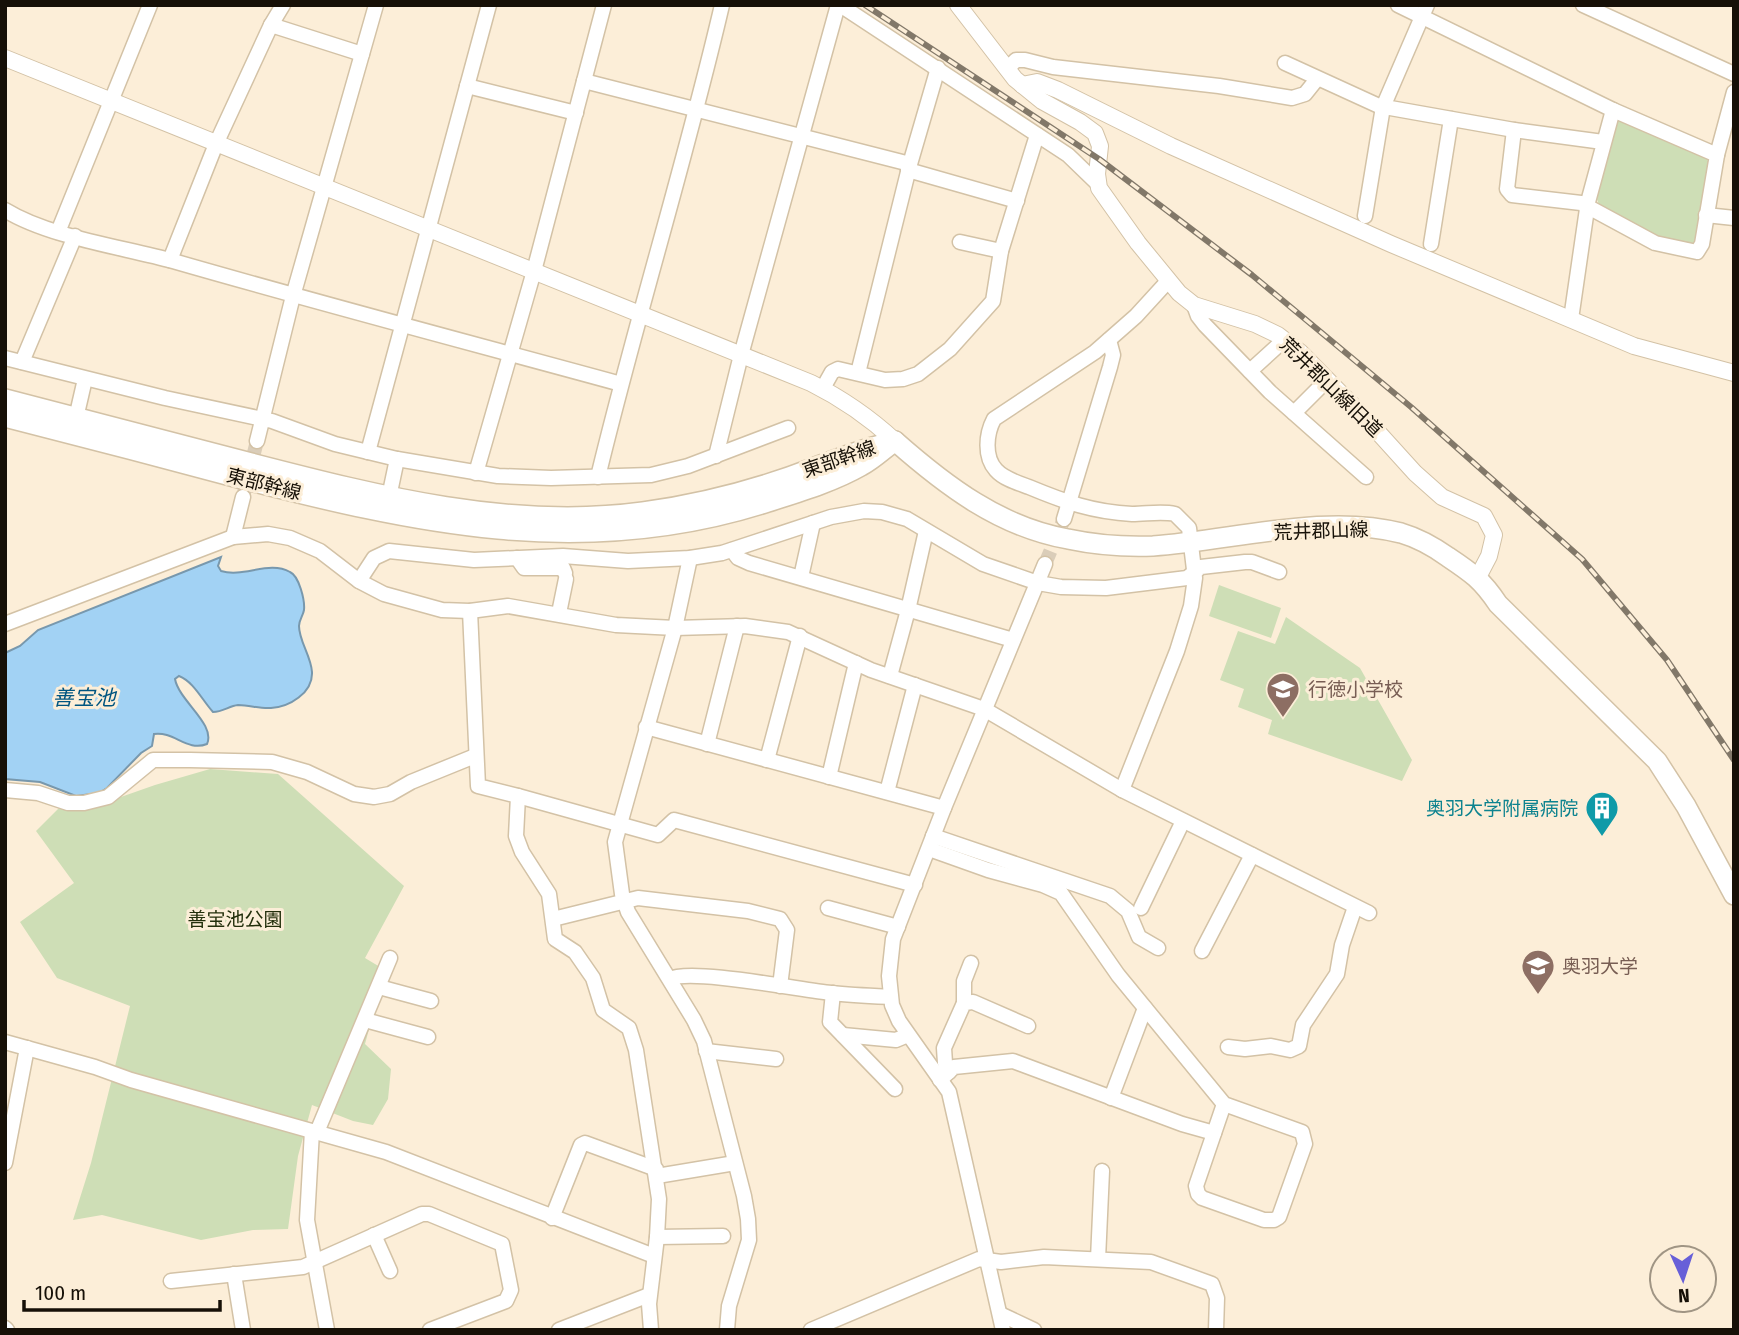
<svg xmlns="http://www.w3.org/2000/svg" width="1739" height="1335" viewBox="0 0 1739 1335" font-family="'Fira Sans Condensed','Noto Sans JP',sans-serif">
<rect width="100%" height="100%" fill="#fceed8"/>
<g fill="#cedeb6">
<path d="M1621 116 1705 154 1708 161 1697 244 1690 247 1657 237 1599 205 1597 199 1615 121Z"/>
<path d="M1219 585 1281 608 1271 638 1209 616Z"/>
<path d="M1286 617 1360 668 1412 760 1402 781 1268 734 1272 720 1238 707 1244 689 1220 680 1238 631 1275 644Z"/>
<path d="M210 769 278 774 404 886 365 958 385 970 365 1044 391 1069 388 1099 373 1125 353 1121 312 1105 298 1156 288 1229 253 1230 201 1240 102 1215 73 1220 91 1163 130 1006 57 978 20 922 74 883 36 831 62 805 101 804 155 785Z"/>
</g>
<path fill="#a2d2f4" stroke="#7898ad" stroke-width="2" d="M221 557 218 566 221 571C244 578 269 560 290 572 299 576 305 600 304 610 303 616 299 620 299 626 299 641 311 656 312 672 313 693 289 707 271 708 260 709 250 705 238 705 229 706 223 712 213 712 202 700 194 682 179 676L175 679C179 701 216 724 207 744 187 752 174 731 154 734L152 746 141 753 107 788 99 793 76 796 40 782 5 779V653L20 646 38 630Z"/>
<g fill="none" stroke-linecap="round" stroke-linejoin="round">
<g stroke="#dacdb9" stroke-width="14" stroke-dasharray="14 7" stroke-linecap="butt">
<path d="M243 497 257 441"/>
<path d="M1045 564 1064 519"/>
</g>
<defs>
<g id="minor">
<path d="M840 5 1068 155 1097 183"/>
<path d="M1398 5 1613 110 1588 202 1571 319"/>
<path d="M1583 5 1734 74"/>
<path d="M271 25 362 54"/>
<path d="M1285 63 1379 106 1514 130 1603 142"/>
<path d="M1007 69 1016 60H1025L1053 67 1219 86 1292 98 1305 94 1317 79"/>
<path d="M584 81 910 164"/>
<path d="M467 86 576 113"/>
<path d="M1514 130 1507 189 1512 195 1581 203 1655 243 1697 252 1702 244 1717 155 1613 110"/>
<path d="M1717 155 1734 92"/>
<path d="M908 170 1017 201"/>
<path d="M5 210C49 237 122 247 173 261 322 304 471 343 621 384"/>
<path d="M1706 215 1734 218"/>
<path d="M1365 216 1383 107 1427 5"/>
<path d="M58 232 150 5"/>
<path d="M960 242 1001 251"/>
<path d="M1431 244 1451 119"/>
<path d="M170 260 216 144 271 25 283 5"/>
<path d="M1194 305 1198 316 1205 325 1270 392 1366 477"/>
<path d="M5 358 165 398 272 421 335 444 397 459 498 476 551 478 651 475 688 466 788 428"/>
<path d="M22 362 75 236"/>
<path d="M1250 371 1284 340"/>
<path d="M858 373 910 164 938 68"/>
<path d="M823 388 832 372 838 369 885 380 903 379 918 374 950 349 993 301 1001 251 1037 135"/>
<path d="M1294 413 1327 380"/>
<path d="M76 418 85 379"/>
<path d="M257 441 293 296 376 5"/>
<path d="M368 452 489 5"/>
<path d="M716 456 741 355 838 5"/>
<path d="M476 473 534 271 604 5"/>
<path d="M598 477C636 319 685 164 722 5"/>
<path d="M389 497 397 459"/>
<path d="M1064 519 1110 367 1113 355 1109 340"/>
<path d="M233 537 243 497"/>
<path d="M732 550 738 558 749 563 1013 640"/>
<path d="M517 558 524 568H563L565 573"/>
<path d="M690 558 675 628 615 842 622 894 628 912 694 1020 704 1041 744 1196 748 1219 749 1240 729 1306 727 1330"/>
<path d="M801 577 813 523"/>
<path d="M359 581 374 558 389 551 474 560 563 556 628 561 690 558 722 553 831 517 864 511 882 512 907 519 983 564 1038 583 1061 587 1106 588 1187 578 1201 567 1245 562H1252L1279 572"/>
<path d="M470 611 478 786 518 796 516 836 522 852 549 894 555 939 575 952 593 978 603 1010 629 1028 636 1050 659 1199 657 1237 649 1304 651 1330"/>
<path d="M559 613 566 579"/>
<path d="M5 624 233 537 268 534 290 538 320 551 359 581 384 594 442 610 470 611 508 606 616 625 675 628 745 626 788 632 871 670 984 709 1122 790 1369 913"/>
<path d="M890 676 908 610 926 531"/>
<path d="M646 727 944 808"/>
<path d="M707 744 737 626"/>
<path d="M767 760 800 636"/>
<path d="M829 777 856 663"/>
<path d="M5 790 38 793 68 803H84L108 797 153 760H190L272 762 307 772 354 794 374 797 390 794 411 782 475 756"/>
<path d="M1122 790 1177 651 1191 606 1195 578 1189 528 1175 514C1161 511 1147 514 1132 514 1093 512 1065 502 1029 487 1018 483 1004 479 996 470 984 457 986 434 994 419L1095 352 1136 316 1168 281"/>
<path d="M887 792 915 685"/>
<path d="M518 796 658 835 674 820 915 885"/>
<path d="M933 836 1110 896 1128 911 1139 937 1158 948"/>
<path d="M929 849 988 870 1043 885 1061 893 1118 975 1224 1104 1302 1132 1305 1144 1279 1217 1274 1220H1264L1202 1198 1198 1194 1196 1186 1224 1104"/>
<path d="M828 908 898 927"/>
<path d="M1141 908 1183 821"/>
<path d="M553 919 638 898 748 911 780 919 787 930 780 986"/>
<path d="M1202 951 1252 855"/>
<path d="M670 979C690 968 801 990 831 993 851 995 871 996 890 997"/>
<path d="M379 987 431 1001"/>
<path d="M833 993 830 1022 895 1089"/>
<path d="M964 1003V981L971 963"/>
<path d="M365 1020 428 1037"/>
<path d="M843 1035 896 1040 908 1035"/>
<path d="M5 1042 95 1067 131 1080 386 1152 654 1256"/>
<path d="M1228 1047 1245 1049 1271 1046 1290 1050 1299 1046 1303 1025 1337 974 1342 945 1355 907"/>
<path d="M706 1051 776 1059"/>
<path d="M949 1072 945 1063 944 1048 964 1003 973 1002 1028 1026"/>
<path d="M940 1080 954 1067 1013 1061 1182 1124 1214 1133"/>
<path d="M1111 1098 1145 1008"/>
<path d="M312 1131 307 1220 327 1330"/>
<path d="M317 1132 390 958"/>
<path d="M5 1163 27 1048"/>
<path d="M657 1176 735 1163"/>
<path d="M552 1218 581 1145 585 1143 656 1169"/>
<path d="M374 1235 390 1271"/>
<path d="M657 1237 723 1236"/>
<path d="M1098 1259 1102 1171"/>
<path d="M234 1274 243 1330"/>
<path d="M171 1281 303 1267 422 1214H429L502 1244 511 1290 506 1301 430 1330"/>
<path d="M1000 1314 1034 1330"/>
<path d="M5 1328 7 1330"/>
<path d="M559 1330 649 1295"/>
<path d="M811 1330 979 1259 1001 1262 1044 1257 1151 1262 1212 1284 1217 1298 1216 1330"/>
<path d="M1003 1330 949 1092 899 1021 892 1005 889 976 893 939 944 808 1045 564"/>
</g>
<g id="tertiary">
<path d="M958 5 1015 79 1042 101 1080 122 1095 133 1100 146 1097 174 1099 188 1138 243 1179 293 1194 305 1255 324 1278 335 1300 352 1367 420 1415 473 1442 497 1484 516 1494 535 1489 556 1478 577"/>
<path d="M5 58 811 383C843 399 869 417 895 441"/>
<path d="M1022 85 1037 82 1058 90 1171 146 1391 244 1634 346 1734 373"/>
</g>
<g id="secondary">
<path d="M5 399C87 420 169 442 251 463 379 496 511 530 643 512 700 504 759 489 813 468 838 459 861 449 888 443"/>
<path d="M5 417C80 436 156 456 231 476 412 523 583 562 768 502 799 492 833 482 861 466 874 459 884 449 895 441"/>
<path d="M895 441C946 486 1000 527 1068 539 1096 545 1125 547 1153 546 1231 541 1324 513 1401 533 1418 538 1434 547 1448 557 1472 573 1482 580 1498 604L1657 761 1686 806 1734 895"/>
</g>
</defs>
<use href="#minor" stroke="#d3c2a6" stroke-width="17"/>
<use href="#tertiary" stroke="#d3c2a6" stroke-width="18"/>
<use href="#secondary" stroke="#d3c2a6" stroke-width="22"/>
<use href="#minor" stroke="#fff" stroke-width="14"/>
<use href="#tertiary" stroke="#fff" stroke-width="16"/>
<use href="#secondary" stroke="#fff" stroke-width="19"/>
<defs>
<path id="rail" d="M865 5 1099 159 1252 275 1411 407 1582 559 1667 660 1734 760"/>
</defs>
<use href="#rail" stroke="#827869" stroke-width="6"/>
<use href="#rail" stroke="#fceed8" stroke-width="3.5" stroke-dasharray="10" stroke-linecap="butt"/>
</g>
<defs>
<symbol id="school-pin" viewBox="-11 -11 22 30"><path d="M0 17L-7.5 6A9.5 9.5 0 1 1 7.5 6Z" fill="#8d6e63" stroke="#fceed8"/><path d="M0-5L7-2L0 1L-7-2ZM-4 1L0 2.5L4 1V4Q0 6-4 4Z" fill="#fff"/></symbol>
<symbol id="building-pin" viewBox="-11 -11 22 30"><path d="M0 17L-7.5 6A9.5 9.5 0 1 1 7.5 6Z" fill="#0f9aa8" stroke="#fceed8"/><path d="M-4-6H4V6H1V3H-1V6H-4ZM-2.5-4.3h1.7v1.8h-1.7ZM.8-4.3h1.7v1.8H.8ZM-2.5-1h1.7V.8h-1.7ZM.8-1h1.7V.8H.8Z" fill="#fff"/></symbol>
<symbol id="university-pin" viewBox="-11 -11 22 30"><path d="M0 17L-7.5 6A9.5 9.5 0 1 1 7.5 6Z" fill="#8d6e63" stroke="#fceed8"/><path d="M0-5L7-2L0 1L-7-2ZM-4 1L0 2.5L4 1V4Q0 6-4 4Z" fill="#fff"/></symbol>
</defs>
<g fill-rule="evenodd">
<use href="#school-pin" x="1264" y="670" width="38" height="52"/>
<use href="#building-pin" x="1583" y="789" width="38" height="52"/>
<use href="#university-pin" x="1519" y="947" width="38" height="52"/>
</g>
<g text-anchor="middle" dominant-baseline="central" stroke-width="6" stroke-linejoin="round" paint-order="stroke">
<g font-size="19" fill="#161007" stroke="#fceed8">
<text transform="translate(1331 387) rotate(44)">荒井郡山線旧道</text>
<text transform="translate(839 459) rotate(-19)">東部幹線</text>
<text transform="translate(264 484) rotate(14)">東部幹線</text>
<text transform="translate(1321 531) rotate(-2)">荒井郡山線</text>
</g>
<g font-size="19" fill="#785e54" stroke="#fceed8" text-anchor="start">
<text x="1308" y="689">行徳小学校</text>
<text x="1562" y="966">奥羽大学</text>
</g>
<g font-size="19" fill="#0d838f" stroke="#fceed8" text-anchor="end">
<text x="1578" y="808">奥羽大学附属病院</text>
</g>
<g font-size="19" fill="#232f0b" stroke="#fceed8">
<text x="235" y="919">善宝池公園</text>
</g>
<g font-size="21" font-style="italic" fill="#005580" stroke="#fceed8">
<text x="84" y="698">善宝池</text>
</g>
</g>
<rect width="1739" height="1335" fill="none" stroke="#161007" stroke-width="14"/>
<g transform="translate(1683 1279) rotate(177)"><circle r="33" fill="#fceed8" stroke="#a09584" stroke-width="2"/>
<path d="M0-5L12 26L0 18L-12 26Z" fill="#675fd8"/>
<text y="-10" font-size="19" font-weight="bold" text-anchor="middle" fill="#161007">N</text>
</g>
<path d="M24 1300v10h196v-10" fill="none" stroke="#161007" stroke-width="3.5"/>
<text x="35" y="1300" font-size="21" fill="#161007" stroke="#fceed8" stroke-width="5" paint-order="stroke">100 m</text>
</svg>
